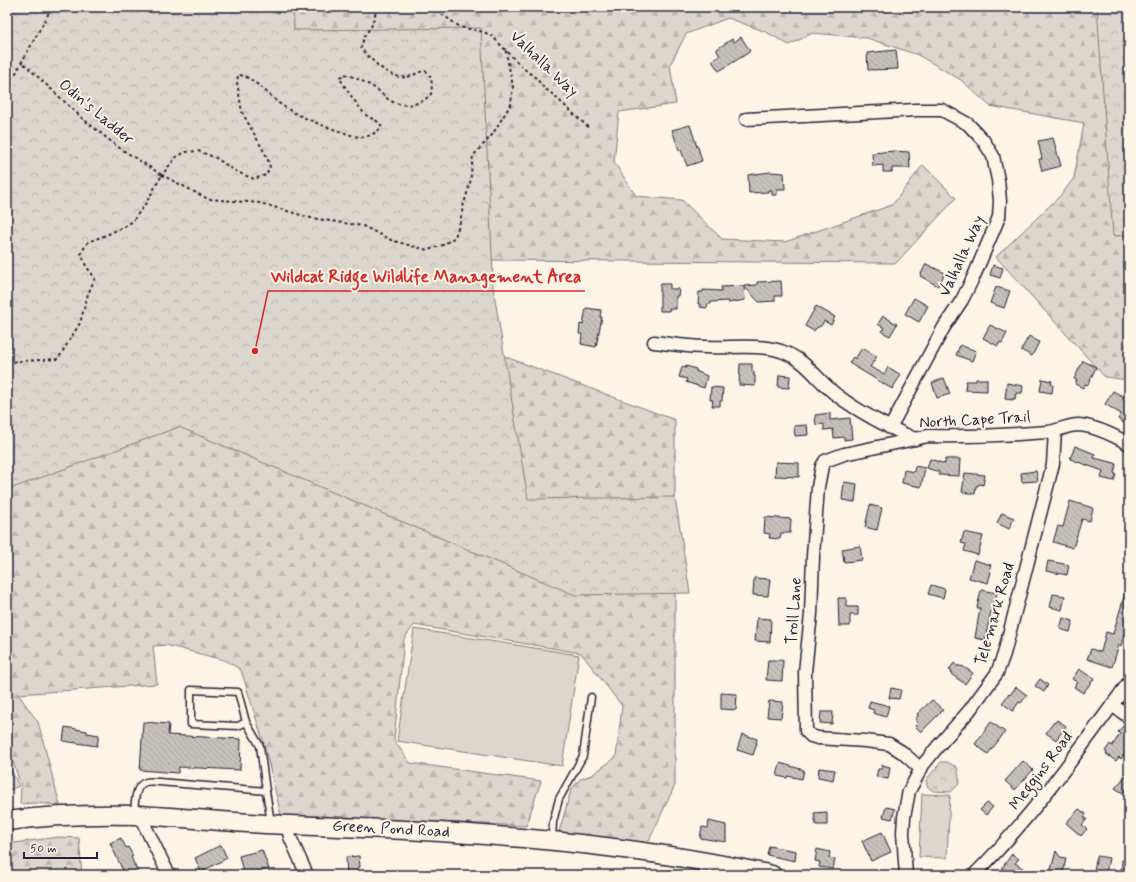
<svg xmlns="http://www.w3.org/2000/svg" width="1136" height="882" viewBox="0 0 1136 882" font-family="Mynerve,sans-serif">
<defs>
<pattern id="forest-firs" width="22" height="20" patternUnits="userSpaceOnUse"><rect width="22" height="20" fill="#dcd6cc"/><path d="M5 1l3.5 6h-7zM16 11l3.5 6h-7z" fill="#bcb7b0"/></pattern>
<pattern id="park-crowns" width="20" height="18" patternUnits="userSpaceOnUse"><rect width="20" height="18" fill="#dcd6cc"/><path d="M2 6a3 3 0 1 1 6 0M12 15a3 3 0 1 1 6 0" fill="none" stroke="#bcb7b0"/></pattern>
<pattern id="building-back-hatch" width="6" height="6" patternUnits="userSpaceOnUse"><rect width="6" height="6" fill="#c6c1bb"/><path d="M-1 5l2 2M0 0l6 6M5-1l2 2" fill="none" stroke="#aaa6a2"/></pattern>
</defs>
<rect width="100%" height="100%" fill="#fcf5e5"/>
<filter id="ink" filterUnits="userSpaceOnUse"><feTurbulence type="fractalNoise" baseFrequency=".025" numOctaves="2"/><feDisplacementMap in="SourceGraphic" scale="8" xChannelSelector="R" yChannelSelector="G"/><feConvolveMatrix kernelMatrix="1 2 1 2 8 2 1 2 1" color-interpolation-filters="sRGB"/></filter>
<g filter="url(#ink)">
<g fill="url(#forest-firs)" stroke="#7f7c84">
<path d="M7 7H1129V380L1105 377 996 257 1061 195 1074 178 1084 123 990 106 961 80 918 55 867 38 813 33 789 45 766 32 728 18 686 34 670 65 676 104 619 112 614 162 636 196 682 200 722 239 785 242 892 205 923 165 956 198 896 263 492 260 490 351 675 420V785L646 847 559 832 571 790 580 779 592 775 616 757 622 706 581 653 414 625 404 639 394 740 410 763 541 781 526 826 281 815 264 744 241 670 227 661 166 645 153 646 157 684 18 694 38 722 60 805 34 803 20 804 21 786 7 743Z"/>
<path d="M58 837 79 838 82 875H7V844Z"/>
</g>
<g fill="url(#park-crowns)" stroke="#7f7c84">
<path d="M7 7H293L294 30 481 28 493 275H491L528 499 675 497 690 593 575 595 179 427 7 490Z"/>
<path d="M1097 7H1129V235L1113 236Z"/>
<path d="M941 762H947L957 767 960 783 951 792 933 791 927 786 926 780Z"/>
</g>
<g fill="#dcd6cc" stroke="#7f7c84">
<path d="M414 629 579 655 562 766 397 741Z"/>
<path d="M7 761 19 786 7 791Z"/>
<path d="M922 794 950 795 947 858 919 857Z"/>
</g>
<g fill="url(#building-back-hatch)" stroke="#22223b">
<path d="M741 37 750 51 748 53 719 71 712 61 720 56 717 51V49L732 39 734 42Z"/>
<path d="M896 50 898 69 868 70 867 53Z"/>
<path d="M690 125 697 147H698L702 161 687 166 681 150H679L672 130Z"/>
<path d="M1053 138 1061 166 1042 171 1039 159H1042L1038 141Z"/>
<path d="M894 151 909 152 910 168H892V172H883V165L873 166 872 153Z"/>
<path d="M770 172 784 173 785 189H777V195H772V190H768V192L749 193 748 175Z"/>
<path d="M926 264 945 273 938 286 920 276Z"/>
<path d="M993 265 1003 268 1000 278 990 275Z"/>
<path d="M781 281 782 296H775V301L759 302 744 286 757 285V282Z"/>
<path d="M660 284H670V289H679L678 296H676V309H669V311H660Z"/>
<path d="M744 286 745 300 728 303V301L711 302V304H708L707 308 700 307V304H698L699 292H703V290L722 291 721 287Z"/>
<path d="M996 287 1010 291 1004 308 990 303Z"/>
<path d="M914 298 928 306 919 322 905 314Z"/>
<path d="M816 306 835 317 831 325 824 321 821 326 816 328 814 331 805 326Z"/>
<path d="M586 308 601 310 600 317H602L596 347 581 344 582 334H579L580 324 583 325Z"/>
<path d="M883 316 897 324 890 336 882 332 884 328 878 324Z"/>
<path d="M990 325 1007 333 1002 343 1000 342 998 346 983 338Z"/>
<path d="M1029 336 1039 342 1032 356 1021 350Z"/>
<path d="M960 345 976 351 972 361 956 355Z"/>
<path d="M862 348 877 356 870 367 884 374 888 367 901 375 892 389 849 363 853 357 855 359Z"/>
<path d="M1083 361 1096 367 1088 385 1085 384 1083 388 1075 384 1077 380 1074 379Z"/>
<path d="M740 364H752V371L754 372V376H755V386L739 385Z"/>
<path d="M686 366 696 369V371L707 376 704 388 686 382 687 379 679 377 682 367 686 368Z"/>
<path d="M779 375 790 376 789 388 778 387Z"/>
<path d="M944 378 950 394 937 398 932 383Z"/>
<path d="M976 379H987V391L965 390 966 381H976Z"/>
<path d="M1042 379 1052 381 1051 384 1053 385 1052 393 1040 391Z"/>
<path d="M1007 383 1023 386 1022 393H1016L1015 399 1013 398V400L1005 399Z"/>
<path d="M711 387 723 388 722 401H720V406H712L713 400H710Z"/>
<path d="M1113 391 1124 397 1122 399 1128 403 1129 402V426L1118 419 1121 414 1105 404Z"/>
<path d="M830 413V420L850 418 852 439 844 440V437L834 438 833 429 824 430V424L816 425 815 415Z"/>
<path d="M807 425 808 435 795 436 794 426Z"/>
<path d="M1075 446 1095 454 1094 458 1115 463 1116 465 1114 473 1116 474 1114 481 1101 478 1103 471 1070 459Z"/>
<path d="M930 459 945 464V459H960L959 476 939 475V472L927 468Z"/>
<path d="M776 462 799 463V477L775 476Z"/>
<path d="M915 466 925 468 921 487 902 483 904 470 914 472Z"/>
<path d="M1036 471 1038 481 1022 482 1021 473Z"/>
<path d="M965 473 985 475 983 485 979 484 978 486H976L975 494 962 492Z"/>
<path d="M844 482 857 484 855 502 842 500Z"/>
<path d="M1070 501 1093 508 1090 521 1082 519 1073 548 1053 542 1058 526 1063 527Z"/>
<path d="M870 505 882 508 877 530 865 527Z"/>
<path d="M1002 513 1014 518 1009 529 997 523Z"/>
<path d="M765 517 791 519 790 533H781L780 539 769 538 770 534 764 533Z"/>
<path d="M964 532 983 536 978 555 964 551 966 544 961 543Z"/>
<path d="M860 546 862 560 844 562 842 549Z"/>
<path d="M974 560 991 565 989 571 991 572 988 583 969 578Z"/>
<path d="M1048 561 1069 565 1067 575 1046 571Z"/>
<path d="M754 578 770 579 768 596 753 595Z"/>
<path d="M931 585 945 589 943 598 928 594Z"/>
<path d="M1127 586 1129 587V623L1128 627H1126L1121 646 1119 645 1112 667 1087 659 1091 649 1101 652 1106 632 1113 634Z"/>
<path d="M981 590 997 593 993 611H991L985 640 975 638 980 608H977Z"/>
<path d="M1053 594 1065 596 1062 610 1050 607Z"/>
<path d="M838 598H846V607H858V615H850V626H839Z"/>
<path d="M757 618 771 619 770 642 755 641Z"/>
<path d="M1063 618 1073 621 1070 632 1060 629Z"/>
<path d="M768 660H783L782 681 766 680Z"/>
<path d="M954 663 958 667 959 665 961 667 962 666 973 673 965 684 951 674 952 672 949 670Z"/>
<path d="M1079 669 1094 679 1083 693 1074 687 1077 682 1072 679Z"/>
<path d="M1040 679 1048 685 1044 692 1035 686Z"/>
<path d="M1016 687 1027 695 1021 703 1019 702 1013 711 1002 703 1009 694 1010 695Z"/>
<path d="M891 688 901 690 899 699 889 698Z"/>
<path d="M721 693 737 694 736 710 721 709Z"/>
<path d="M932 700 943 710 921 732 915 726 918 723 915 719 918 716 917 714Z"/>
<path d="M769 701 783 702 781 718 767 717Z"/>
<path d="M870 701 889 706 886 717 873 713 874 710 868 708Z"/>
<path d="M821 712H833L832 724 820 723Z"/>
<path d="M1057 720 1066 726 1056 740 1046 733 1054 722 1055 723Z"/>
<path d="M143 722 169 724 168 735 241 739 240 770 179 767 178 773 140 770Z"/>
<path d="M991 722 1005 732 988 754 975 744Z"/>
<path d="M1123 726 1129 730V747L1121 759 1119 757 1116 761 1106 754 1107 752 1105 751 1110 744 1112 746 1120 734 1118 732Z"/>
<path d="M65 727 87 731V733L99 735 97 746 63 741Z"/>
<path d="M742 734 757 739 756 743H757L753 755 737 750Z"/>
<path d="M1023 761 1033 770 1015 790 1005 781Z"/>
<path d="M780 763 804 770 802 779 788 776 787 778 777 776Z"/>
<path d="M882 765 890 767 888 779 876 777 878 769H882Z"/>
<path d="M819 768 835 770 833 780 818 777Z"/>
<path d="M1129 772V785L1123 793 1115 788Z"/>
<path d="M987 803 993 807 986 815 980 810Z"/>
<path d="M886 807 895 809 892 819 883 817Z"/>
<path d="M1079 809 1086 814 1084 817 1087 819 1082 825 1087 829 1081 836 1066 823Z"/>
<path d="M827 812V825H816L814 813Z"/>
<path d="M709 821 726 825V842L700 838 702 827 708 828Z"/>
<path d="M882 832 891 852 871 861 862 841Z"/>
<path d="M121 838 126 848 128 847 133 856 131 857 139 875H125L110 843Z"/>
<path d="M221 845 227 858 201 872 195 858Z"/>
<path d="M769 846 796 851 795 861 767 855Z"/>
<path d="M817 849 830 852 829 858 835 859 833 869 819 867 820 862 815 861Z"/>
<path d="M262 850 269 869 244 875 239 856Z"/>
<path d="M1056 851 1060 857 1066 858 1063 873H1059L1058 875 1050 873Z"/>
<path d="M1012 854 1019 859 1015 863 1024 869 1020 875H1012L1002 868Z"/>
<path d="M359 856 360 867 357 868 358 875H347L346 857Z"/>
<path d="M1097 856 1109 858 1106 873 1098 872V870H1094Z"/>
<path d="M1122 860H1129V875H1121Z"/>
</g>
<g fill="none" stroke-linecap="round" stroke-linejoin="round">
<defs>
<g id="lane">
<path d="M246 722 238 726 191 724V690L238 692 246 722 260 746 266 791"/>
<path d="M134 814C135 804 134 785 146 782 150 781 155 782 159 782L266 791 271 823"/>
<path d="M552 839 553 822 559 799 583 756 591 697"/>
</g>
<g id="street">
<path d="M746 119 916 110H942L968 124 983 140 993 156 998 180 1000 201 999 217 974 276 962 300 944 327 890 428"/>
<path d="M654 342C671 344 689 347 706 347 731 348 758 344 781 351 808 360 817 381 838 396 862 414 888 427 915 439L928 436C968 437 1009 435 1048 432 1058 431 1068 425 1078 425 1094 426 1115 436 1129 444"/>
<path d="M915 439 844 454 825 461 822 466 818 487 813 556 811 614 805 672 806 731 811 736 818 738 865 741 889 744 902 752 921 769"/>
<path d="M1112 705 1129 717"/>
<path d="M140 816 169 875"/>
<path d="M287 824 290 837 307 875"/>
<path d="M906 875 903 833 904 817 909 791 923 765 939 745 969 711 997 673 1004 654 1053 464 1055 431"/>
<path d="M974 875C1032 817 1080 749 1129 682"/>
</g>
<path id="primary" d="M7 821C51 815 94 814 138 815 181 817 223 822 265 824 436 830 606 838 772 875"/>
</defs>
<use href="#lane" stroke="#22223b" stroke-width="9"/>
<use href="#street" stroke="#22223b" stroke-width="15"/>
<use href="#primary" stroke="#22223b" stroke-width="21"/>
<g stroke="#22223b" stroke-width="2" stroke-dasharray="3 3" stroke-linecap="butt">
<path d="M377 7 372 25 364 37 361 48C371 60 390 80 408 77 415 75 419 71 426 71 433 77 432 85 431 94 421 105 405 108 391 101 385 98 381 92 376 89 367 83 355 77 344 74L340 78C341 82 362 112 365 114 371 120 378 119 382 127 373 136 366 138 354 136 330 128 304 120 283 106 272 99 251 74 238 75L237 82 242 112 267 157 270 167 266 175 254 179 237 172 216 158 198 151 186 152 176 157 162 175 208 199 260 203 311 218 363 226 391 240 412 246 428 250 443 245 455 237 460 222 463 207 470 183 473 156 492 135 511 104 513 86 505 48"/>
<path d="M432 7 460 27 484 32 492 36 523 68 536 78 544 88 551 93 588 127"/>
<path d="M7 82 10 77 16 73 52 7"/>
<path d="M7 362 58 359 80 323 88 294 95 278 86 266 81 253 88 242 111 233 132 222 146 203 162 175 118 147 83 119 21 61"/>
</g>
<use href="#lane" stroke="#fcf5e5" stroke-width="6"/>
<use href="#street" stroke="#fcf5e5" stroke-width="12"/>
<use href="#primary" stroke="#fcf5e5" stroke-width="18"/>
</g>
</g>
<g text-anchor="middle" dominant-baseline="central" stroke-width="4" stroke-linejoin="round" paint-order="stroke">
<g font-size="16" fill="#22223b" stroke="#fcf5e5">
<text transform="translate(544 64) rotate(44)">Valhalla Way</text>
<text transform="translate(96 112) rotate(40)">Odin's Ladder</text>
<text transform="translate(962 256) rotate(-65)">Valhalla Way</text>
<text transform="translate(975 420) rotate(-3)">North Cape Trail</text>
<text transform="translate(794 611) rotate(-86)">Troll Lane</text>
<text transform="translate(995 614) rotate(-74)">Telemark Road</text>
<text transform="translate(1041 771) rotate(-53)">Meggins Road</text>
<text transform="translate(391 829) rotate(3)">Green Pond Road</text>
</g>
</g>
<path fill="none" stroke="#d62828" stroke-width="1.5" d="M255 351L268 291H585"/>
<circle fill="#d62828" stroke="#fcf5e5" stroke-width="1.5" cx="255" cy="351" r="4"/>
<g font-size="17" text-anchor="middle" font-weight="bold" fill="#d62828" stroke="#fcf5e5" stroke-width="4" stroke-linejoin="round" paint-order="stroke">
<text x="426" y="282">Wildcat Ridge Wildlife Management Area</text>
</g>
<rect width="1136" height="882" fill="none" stroke="#fcf5e5" stroke-width="24"/>
<rect x="12" y="12" width="1112" height="858" fill="none" stroke="#22223b" stroke-width="1.5" filter="url(#ink)"/>
<path d="M24 852v6h73v-6" fill="none" stroke="#22223b" stroke-width="2"/>
<text x="30" y="852" font-size="12" fill="#22223b" stroke="#fcf5e5" stroke-width="3" paint-order="stroke">50 m</text>
</svg>
